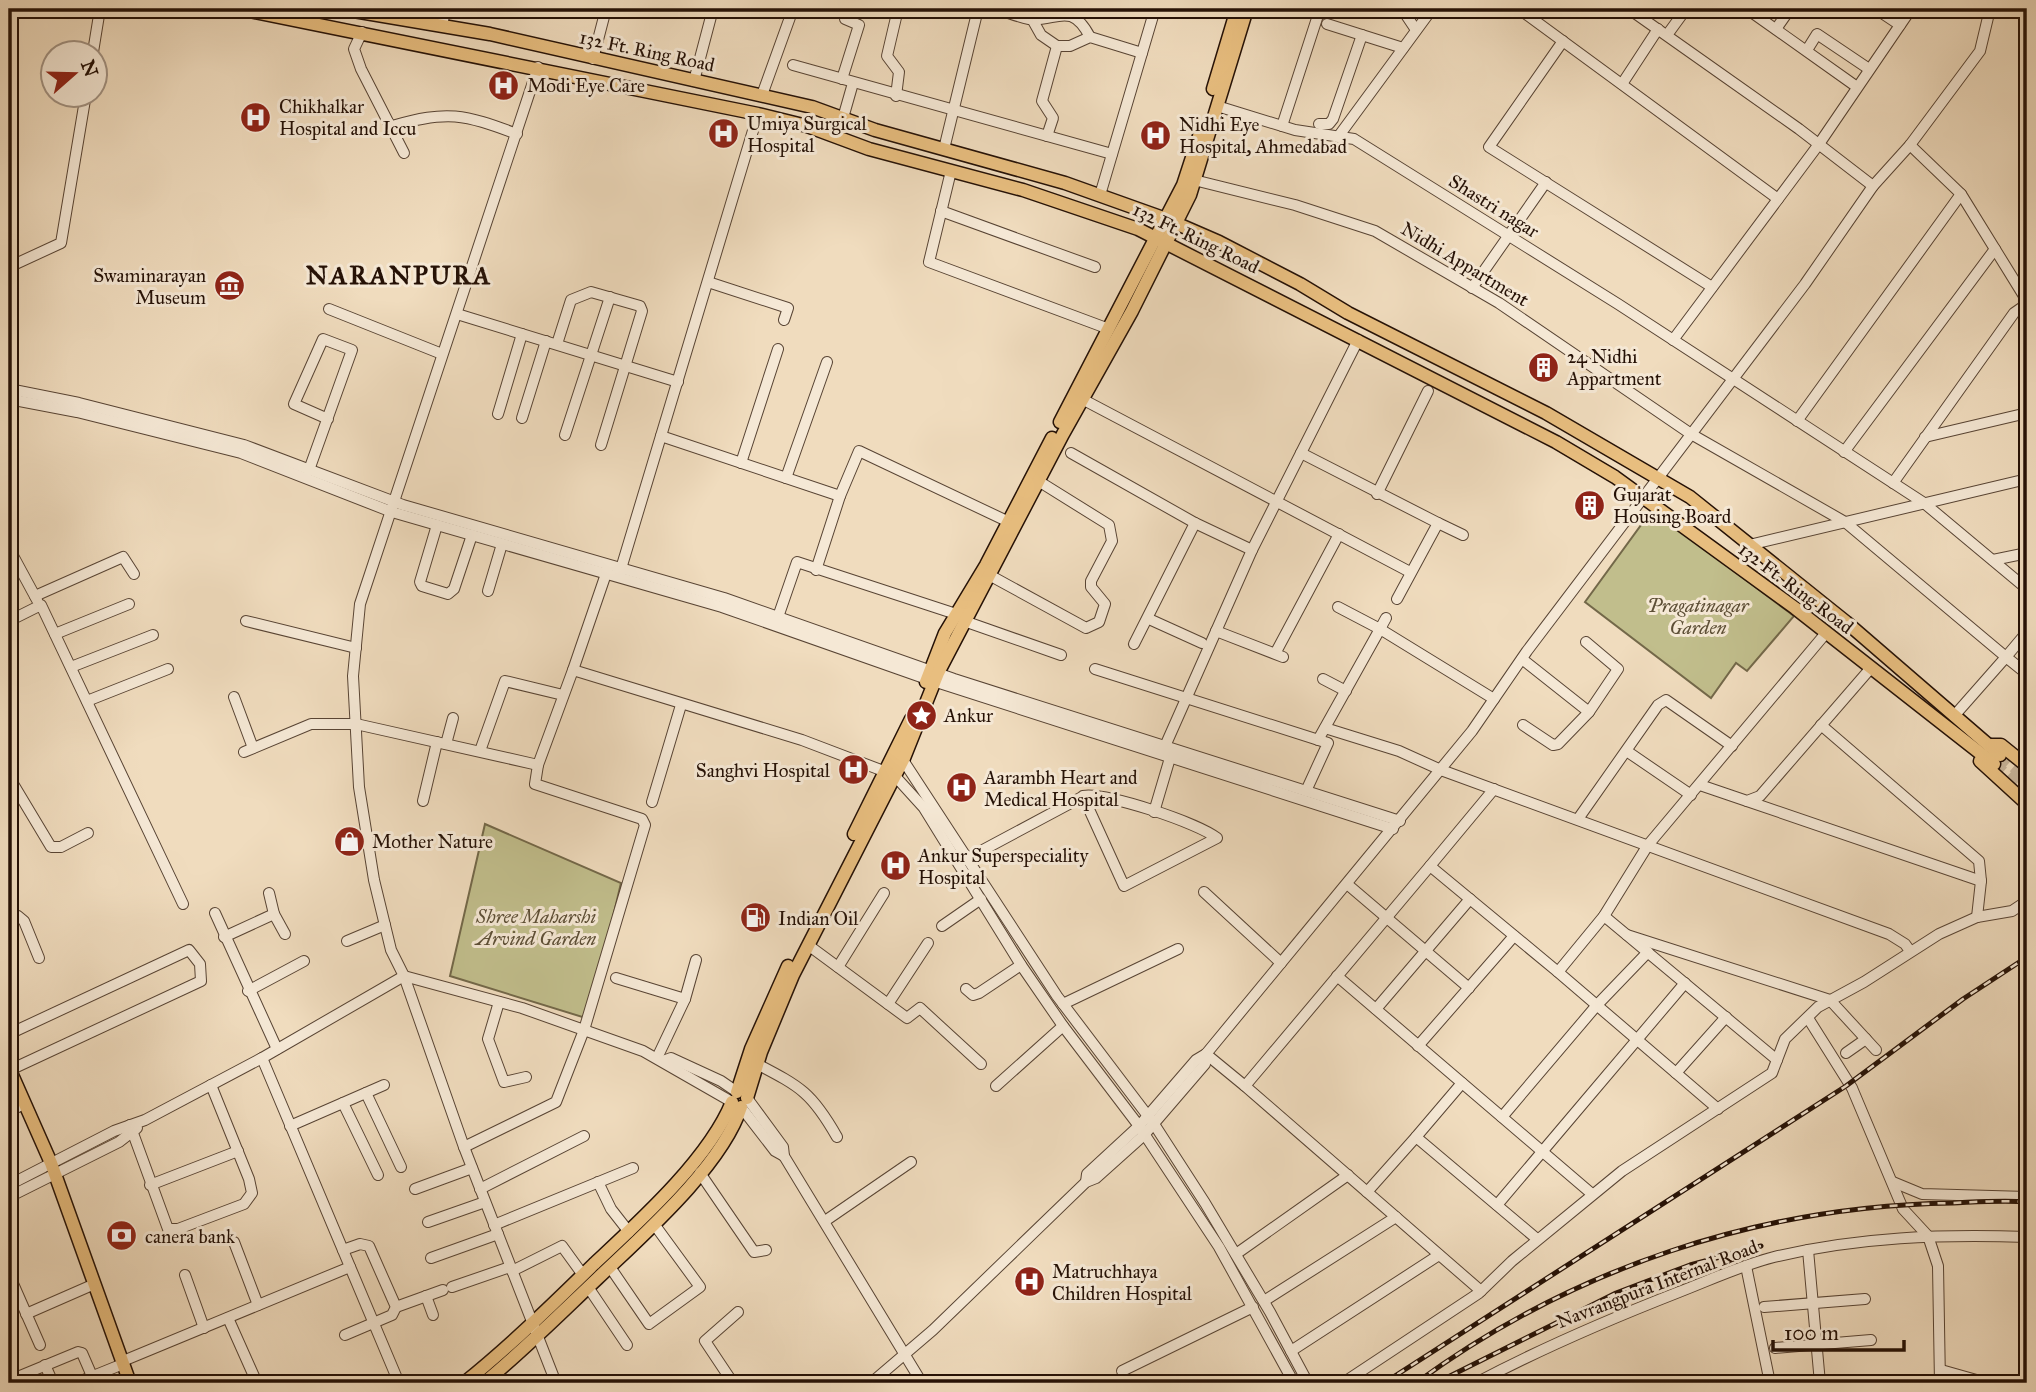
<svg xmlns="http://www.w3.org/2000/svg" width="2036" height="1392" viewBox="0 0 2036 1392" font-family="'IM FELL Great Primer',serif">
<rect width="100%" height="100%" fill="#f0dcbe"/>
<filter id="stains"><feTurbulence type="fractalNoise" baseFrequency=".00286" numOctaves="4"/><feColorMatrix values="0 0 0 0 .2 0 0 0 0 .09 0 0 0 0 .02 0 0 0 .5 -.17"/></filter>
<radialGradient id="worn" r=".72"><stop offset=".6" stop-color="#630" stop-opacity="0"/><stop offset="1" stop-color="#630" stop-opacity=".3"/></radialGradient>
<g fill="#c1be8c" stroke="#736849" stroke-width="2">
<path d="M1652 510 1794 616 1747 671 1736 663 1711 698 1585 602Z"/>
<path d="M485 824 621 883 589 1019 450 976Z"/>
</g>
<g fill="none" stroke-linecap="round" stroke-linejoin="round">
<g stroke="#c7b399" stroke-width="12" stroke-dasharray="12 6" stroke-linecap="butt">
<path d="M2000 755 2027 778"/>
<path d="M1994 764 2027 793"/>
</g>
<defs>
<g id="minor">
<path d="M996 9C1007 12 1018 17 1029 19 1056 22 1071 0 1090 37"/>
<path d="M1402 9 1416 30"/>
<path d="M1519 9 1778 199"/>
<path d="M1629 9 1799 129 1873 186"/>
<path d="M1747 9 1857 87"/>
<path d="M1876 9 1900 25"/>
<path d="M1032 19 1041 35 1057 46H1070L1090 37 1142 53"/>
<path d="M442 24 446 9"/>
<path d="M1327 24 1403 48"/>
<path d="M1776 29 1790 9"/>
<path d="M362 32 354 49 361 69 404 153"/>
<path d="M1667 35 1686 9"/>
<path d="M1563 41 1489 147 1712 287"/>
<path d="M1807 50 1817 34 1869 69"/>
<path d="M93 52 100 9"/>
<path d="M593 59 606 9"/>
<path d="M793 65 1112 154"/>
<path d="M538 67 360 604 353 676 359 787 374 880 391 950 404 976 464 1147 556 1383"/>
<path d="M842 79 859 25 845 19"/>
<path d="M694 81 713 9"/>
<path d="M1622 84 1658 29"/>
<path d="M762 95 793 9"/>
<path d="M896 96 899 72 887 56 898 9"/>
<path d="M1217 106 1295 130 1354 139 1618 304 1924 503 2027 589"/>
<path d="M843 118 853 83"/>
<path d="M1319 124H1329L1333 119 1362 35"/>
<path d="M392 126C448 110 463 114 517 134"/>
<path d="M1282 126 1320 9"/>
<path d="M1047 136 1053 118 1042 101 1057 46"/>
<path d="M1338 137 1432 9"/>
<path d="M1910 145 1961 194 2027 301"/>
<path d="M944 149 978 9"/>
<path d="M951 171 929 262 1109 329"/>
<path d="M1194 180 1295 205 1375 231 1499 303 1691 434 1845 522 2006 657 2027 632"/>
<path d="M1100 195 1155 9"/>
<path d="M941 211 1095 267"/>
<path d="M9 267 61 243 86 94"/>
<path d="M708 282 788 308 784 320"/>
<path d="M1472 288 1546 182"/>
<path d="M329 309 442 354"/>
<path d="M457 314 678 382"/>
<path d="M1673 340 1819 144 1911 9"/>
<path d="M557 344 571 300 591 292 640 306 642 311 601 445"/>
<path d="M9 389 79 403 244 445 403 505 724 598 954 679 1400 821"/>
<path d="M9 399 77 412 241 453 392 512 722 607 927 679 1393 829"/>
<path d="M1082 399 1410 572"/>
<path d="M498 414 522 334"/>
<path d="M522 418 546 341"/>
<path d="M1797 421 1961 194"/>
<path d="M565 435 610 297"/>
<path d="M661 436 840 496"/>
<path d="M1925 437 2027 413"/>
<path d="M1844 452 1995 249"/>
<path d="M1071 453 1195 523 1252 550"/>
<path d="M1301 453 1438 523 1397 599"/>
<path d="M741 463 778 349"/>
<path d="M309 470 352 350 323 339 294 404 328 419"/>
<path d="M786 478 827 362"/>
<path d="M1893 483 2014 313 2027 304"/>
<path d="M1377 494 1428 391"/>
<path d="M9 519 11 552 37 600"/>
<path d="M1438 523 1463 535"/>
<path d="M437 525 420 582 422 586 448 594 454 589 472 535"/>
<path d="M1749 545 2027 479"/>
<path d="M1993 560 2027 553"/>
<path d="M608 568 573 670 802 740 894 775 924 808 1021 965 1063 1026 1139 1126 1219 1247 1294 1383"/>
<path d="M816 570 840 496 859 451 1009 522"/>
<path d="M620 572 758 114"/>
<path d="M991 576 1086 628 1099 622 1105 604 1091 587V581L1112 541 1109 525 1040 482"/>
<path d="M488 591 502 544"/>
<path d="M35 596 123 557 134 574"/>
<path d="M1338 607 1380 629 1386 618"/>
<path d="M778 617 797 562 956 614"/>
<path d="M1149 619 1202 643"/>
<path d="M9 621 41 605 183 904"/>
<path d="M246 621 356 648"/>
<path d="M964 621 1061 655"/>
<path d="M1216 631 1283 657"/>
<path d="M55 634 129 604"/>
<path d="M1134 644 1195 523"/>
<path d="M1276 652 1339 534"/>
<path d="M1522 659 1589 712"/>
<path d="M71 667 153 635"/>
<path d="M1095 669 1328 743 1306 791"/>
<path d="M1323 679 1346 691"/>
<path d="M234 697 253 748"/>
<path d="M87 701 168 669"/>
<path d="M1954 716 2006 657 2027 674"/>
<path d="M1523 725 1553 745 1558 744 1589 712 1618 669 1586 642"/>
<path d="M1821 725 1979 861 1981 881"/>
<path d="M9 728 12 726"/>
<path d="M1325 728 1399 751 1441 770 1889 934 1905 944 1910 951"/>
<path d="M1318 740 1380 629 1494 699"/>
<path d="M446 744 453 718"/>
<path d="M480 751 505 681 563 695"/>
<path d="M244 752 311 724H356L538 765 573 670"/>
<path d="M1628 752 1691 795"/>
<path d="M1162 753 1252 550 1358 340"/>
<path d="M899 754 1057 996 1154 1124 1205 1203 1270 1312 1308 1383"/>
<path d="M9 777 51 847H61L88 833"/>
<path d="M1700 785 1747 801 1760 796 1870 669"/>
<path d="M1494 789 1430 866 1558 972"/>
<path d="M423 801 437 742"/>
<path d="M1747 801 1981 881 1977 917"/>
<path d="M652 802 681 705"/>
<path d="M1154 812 1170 758"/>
<path d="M1578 819 1658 705 1666 700 1732 746"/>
<path d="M968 858 1082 797 1083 796C1106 792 1198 823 1217 838L1124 886 1083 796"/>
<path d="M1347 884 1469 988"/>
<path d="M1204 892 1281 963"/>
<path d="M215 913 277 1049"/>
<path d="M274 914 285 934"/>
<path d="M1604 916 1777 1060"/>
<path d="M9 918 18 916 24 921 39 958"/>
<path d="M942 926 981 899"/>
<path d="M1627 935 1830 1000 1876 1050"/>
<path d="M224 937 274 914 269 893"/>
<path d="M347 941 385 925"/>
<path d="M808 945 907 1018 920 1008 981 1064"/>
<path d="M838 967 884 893"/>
<path d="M1337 976 1592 1194"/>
<path d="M616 978 685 999"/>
<path d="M966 989 973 995 979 993 1021 965"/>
<path d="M248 991 304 961"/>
<path d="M499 1002 488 1039 504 1082 526 1077"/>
<path d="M888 1004 928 943"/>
<path d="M1063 1004 1178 949"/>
<path d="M1376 1009 1470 899"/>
<path d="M1808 1018 1852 1088 1903 1209 1928 1236 1938 1266 1940 1383"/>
<path d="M9 1034 189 950 200 964 201 981 10 1070"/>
<path d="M1418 1046 1514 936"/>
<path d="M1846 1053 1866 1039"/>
<path d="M1206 1054 1245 1086 1430 866"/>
<path d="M262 1058 399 1383"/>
<path d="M657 1058 685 999 696 960"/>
<path d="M663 1061 671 1058 721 1081 737 1092"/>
<path d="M757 1064C801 1087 812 1093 837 1137"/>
<path d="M1676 1073 1726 1017"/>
<path d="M996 1086 1063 1026"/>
<path d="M1245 1086 1481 1291"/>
<path d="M366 1093 401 1167"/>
<path d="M747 1098 783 1147 784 1156 922 1383"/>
<path d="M343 1103 378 1175"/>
<path d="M741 1107 775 1151 784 1156"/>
<path d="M1718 1109 1558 972 1604 916 1648 845 1826 633"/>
<path d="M9 1111 18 1107"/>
<path d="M1502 1117 1597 1005 1648 952"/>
<path d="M130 1125 168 1229H178L244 1204 252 1193 249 1179 211 1085"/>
<path d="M290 1126 384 1085"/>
<path d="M1416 1137 1462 1083"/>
<path d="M464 1147 556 1102 584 1030 645 825 642 819 535 784 538 765"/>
<path d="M700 1173 754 1252 766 1250"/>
<path d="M598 1182 611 1209 629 1232"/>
<path d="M1086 1182 1087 1174 1139 1126 1196 1060 1206 1054 1472 731 1527 651 1805 284 1873 186 1910 145 1980 51 1990 9"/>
<path d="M1893 1182 1922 1194 2027 1197"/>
<path d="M9 1185 114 1131 145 1120 262 1058 404 976 522 1008 643 1051 732 1102"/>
<path d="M150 1185 238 1151"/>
<path d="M415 1189 472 1168"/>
<path d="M480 1189 584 1136"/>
<path d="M1367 1192 1416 1137 1537 1239"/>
<path d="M9 1197 119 1142 137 1128"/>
<path d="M1497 1205 1685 983"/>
<path d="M825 1221 911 1162"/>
<path d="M428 1222 485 1202"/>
<path d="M494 1225 633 1168"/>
<path d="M234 1242 258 1305"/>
<path d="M343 1250 360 1244 369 1246 396 1307 392 1315 345 1335"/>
<path d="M1808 1250 1820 1383"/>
<path d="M1236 1254 1348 1175"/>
<path d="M431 1258 498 1234"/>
<path d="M1746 1266 1770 1383"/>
<path d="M610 1267 649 1324 700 1287 654 1224"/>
<path d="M512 1271 562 1246 583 1275"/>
<path d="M185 1275 204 1328"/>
<path d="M11 1279 40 1345"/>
<path d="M452 1287 510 1267"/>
<path d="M588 1287 627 1345"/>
<path d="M426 1296 433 1315"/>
<path d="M1264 1301 1396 1217"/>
<path d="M396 1307 443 1290"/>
<path d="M1764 1307 1865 1299"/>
<path d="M26 1314 90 1286"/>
<path d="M228 1318 257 1383"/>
<path d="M1775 1348 1871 1340"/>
<path d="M1291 1351 1439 1255"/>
<path d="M123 1361 350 1267"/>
<path d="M45 1365 53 1383"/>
<path d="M1941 1370 1987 1383"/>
<path d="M1122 1371 1253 1307"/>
<path d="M12 1383 15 1378 78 1352 82 1353 92 1376"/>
<path d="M76 1383 118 1366"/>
<path d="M733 1383 705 1341 738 1312"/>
<path d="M871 1383 933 1330 1086 1182 1096 1178 1144 1135 1205 1064 1206 1054"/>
<path d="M1343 1383 1479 1293 1512 1261 1622 1171 1772 1073 1785 1039 1818 1007 1864 982 1939 934 1977 917 2012 911 2027 901"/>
<path d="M1476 1383C1542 1348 1610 1319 1679 1292 1710 1280 1742 1265 1774 1257 1858 1237 1942 1234 2027 1237"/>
<path d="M1848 1383 1870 1382"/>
</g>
<g id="major">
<path d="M240 9 758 114 807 126 869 149 1023 190 1138 229 1556 442 1615 477 1795 608 1994 764"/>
<path d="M342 9 490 34 812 107 875 130 1065 183 1166 219 1219 242 1300 284 1348 313 1546 413 1690 497 1846 622 2000 755"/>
<path d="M1213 89 1237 9"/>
<path d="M1060 422 1183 185 1200 133"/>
<path d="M926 682 945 633 986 565 1052 438"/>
<path d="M1991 745H2001L2027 766"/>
<path d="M1980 761 2027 804"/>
<path d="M854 834 911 719"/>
<path d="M9 1068 51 1163 130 1383"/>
<path d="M737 1092 751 1049 788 966"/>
<path d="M747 1098 761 1052 793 975 904 758 938 673 1063 434 1132 311 1190 195 1247 9"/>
<path d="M464 1383C510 1346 552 1305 594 1264 639 1222 709 1159 732 1102"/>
<path d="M484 1383C524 1350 560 1314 598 1278 643 1235 722 1166 741 1107"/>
</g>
</defs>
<use href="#minor" stroke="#584434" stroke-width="12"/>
<use href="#major" stroke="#251106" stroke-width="15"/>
<use href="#minor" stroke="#f5e8d5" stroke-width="10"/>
<use href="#major" stroke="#e8be7f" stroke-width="12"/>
<defs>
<g id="rail">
<path d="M1384 1383 1846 1086 1963 999 2027 957"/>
<path d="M1416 1383C1573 1268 1759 1206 1953 1203 1977 1202 2003 1200 2027 1202"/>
<path d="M1436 1383 1616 1293 1690 1265 1761 1246"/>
</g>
</defs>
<use href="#rail" stroke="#251106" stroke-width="5"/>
<use href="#rail" stroke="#f5e8d5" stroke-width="2.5" stroke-dasharray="8" stroke-linecap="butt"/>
</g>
<defs>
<symbol id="hospital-disc" viewBox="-11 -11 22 22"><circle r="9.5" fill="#8f2418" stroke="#f5e8d5"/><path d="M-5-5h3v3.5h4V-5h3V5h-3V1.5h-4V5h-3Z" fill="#fff"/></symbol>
<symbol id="museum-disc" viewBox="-11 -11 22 22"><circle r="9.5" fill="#8f2418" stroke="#f5e8d5"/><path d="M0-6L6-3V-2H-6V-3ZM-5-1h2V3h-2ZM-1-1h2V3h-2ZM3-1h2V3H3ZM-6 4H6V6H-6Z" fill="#fff"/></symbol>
<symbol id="building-disc" viewBox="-11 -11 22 22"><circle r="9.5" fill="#8f2418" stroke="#f5e8d5"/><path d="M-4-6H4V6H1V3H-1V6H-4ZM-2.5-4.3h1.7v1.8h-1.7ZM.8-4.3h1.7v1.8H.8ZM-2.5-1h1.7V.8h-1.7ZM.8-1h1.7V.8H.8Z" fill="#fff"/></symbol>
<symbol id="sight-disc" viewBox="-11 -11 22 22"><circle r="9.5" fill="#8f2418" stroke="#f5e8d5"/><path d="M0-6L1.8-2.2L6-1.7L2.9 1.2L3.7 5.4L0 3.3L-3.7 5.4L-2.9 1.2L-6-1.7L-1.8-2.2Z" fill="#fff"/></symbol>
<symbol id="shop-disc" viewBox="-11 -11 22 22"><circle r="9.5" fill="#8f2418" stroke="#f5e8d5"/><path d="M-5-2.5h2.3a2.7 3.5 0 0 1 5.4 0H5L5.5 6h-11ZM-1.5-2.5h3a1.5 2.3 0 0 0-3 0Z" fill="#fff"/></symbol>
<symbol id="fuel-disc" viewBox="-11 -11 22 22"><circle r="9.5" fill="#8f2418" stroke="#f5e8d5"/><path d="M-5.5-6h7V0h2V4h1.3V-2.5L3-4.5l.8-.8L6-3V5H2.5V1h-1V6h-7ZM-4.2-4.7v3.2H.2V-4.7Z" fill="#fff"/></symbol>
<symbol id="bank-disc" viewBox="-11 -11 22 22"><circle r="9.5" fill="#8f2418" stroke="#f5e8d5"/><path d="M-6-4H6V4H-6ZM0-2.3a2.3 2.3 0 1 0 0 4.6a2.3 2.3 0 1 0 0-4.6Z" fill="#fff"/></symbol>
</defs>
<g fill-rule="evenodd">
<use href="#hospital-disc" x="486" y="68" width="35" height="35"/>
<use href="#hospital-disc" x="238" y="100" width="35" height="35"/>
<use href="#hospital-disc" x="706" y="116" width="35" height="35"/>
<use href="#hospital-disc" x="1138" y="118" width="35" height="35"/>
<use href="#museum-disc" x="212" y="268" width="35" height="35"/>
<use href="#building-disc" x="1526" y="350" width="35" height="35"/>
<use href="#building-disc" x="1572" y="488" width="35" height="35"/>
<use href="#sight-disc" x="904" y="698" width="35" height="35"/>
<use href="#hospital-disc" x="836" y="752" width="35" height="35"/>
<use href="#hospital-disc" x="944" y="770" width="35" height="35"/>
<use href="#shop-disc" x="332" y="824" width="35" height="35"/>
<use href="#hospital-disc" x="878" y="848" width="35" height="35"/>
<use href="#fuel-disc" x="738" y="900" width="35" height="35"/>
<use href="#bank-disc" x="104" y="1218" width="35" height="35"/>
<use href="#hospital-disc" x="1012" y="1264" width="35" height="35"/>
</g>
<g text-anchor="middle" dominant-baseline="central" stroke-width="6" stroke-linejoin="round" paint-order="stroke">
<g font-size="19" fill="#251106" stroke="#f5e8d5">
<text transform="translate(647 51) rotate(12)">132 Ft. Ring Road</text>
<text transform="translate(1494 206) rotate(32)">Shastri nagar</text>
<text transform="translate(1196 238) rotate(26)">132 Ft. Ring Road</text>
<text transform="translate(1465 264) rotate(31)">Nidhi Appartment</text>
<text transform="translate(1796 588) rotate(37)">132 Ft. Ring Road</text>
<text transform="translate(1657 1284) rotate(-21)">Navrangpura Internal Road</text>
</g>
<g font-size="19" fill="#251106" stroke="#f5e8d5" text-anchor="start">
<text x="527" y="85">Modi Eye Care</text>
<text x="279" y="106">Chikhalkar<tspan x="279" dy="22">Hospital and Iccu</tspan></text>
<text x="747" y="123">Umiya Surgical<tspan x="747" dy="22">Hospital</tspan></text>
<text x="1179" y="124">Nidhi Eye<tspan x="1179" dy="22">Hospital, Ahmedabad</tspan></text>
<text x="206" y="275" text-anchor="end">Swaminarayan<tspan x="206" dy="22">Museum</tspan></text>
<text x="1567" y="356">24 Nidhi<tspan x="1567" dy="22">Appartment</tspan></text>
<text x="1613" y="494">Gujarat<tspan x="1613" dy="22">Housing Board</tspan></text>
<text x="944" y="715">Ankur</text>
<text x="830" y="770" text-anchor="end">Sanghvi Hospital</text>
<text x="984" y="777">Aarambh Heart and<tspan x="984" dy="22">Medical Hospital</tspan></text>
<text x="372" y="841">Mother Nature</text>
<text x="918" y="855">Ankur Superspeciality<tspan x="918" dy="22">Hospital</tspan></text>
<text x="778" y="918">Indian Oil</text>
<text x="145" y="1236">canera bank</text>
<text x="1052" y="1271">Matruchhaya<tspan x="1052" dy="22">Children Hospital</tspan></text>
</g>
<g font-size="19" font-style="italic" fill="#5c4e35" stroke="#f5e8d5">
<text x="1698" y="605">Pragatinagar<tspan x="1698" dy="22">Garden</tspan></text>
<text x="536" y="916">Shree Maharshi<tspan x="536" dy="22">Arvind Garden</tspan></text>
</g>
<g font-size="26" font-weight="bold" letter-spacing="2" fill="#251106" stroke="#f5e8d5">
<text x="399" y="275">NARANPURA</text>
</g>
</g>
<rect width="2036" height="1392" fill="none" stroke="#f0dcbe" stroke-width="35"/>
<rect x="10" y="10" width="2015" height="1371" fill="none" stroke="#251106" stroke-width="3.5"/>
<rect x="18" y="18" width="2001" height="1357" fill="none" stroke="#251106" stroke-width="2"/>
<g transform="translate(74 74) rotate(70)"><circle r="33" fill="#f5e8d5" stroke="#a29282" stroke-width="2"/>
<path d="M0-5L12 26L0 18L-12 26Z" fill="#8f2418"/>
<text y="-10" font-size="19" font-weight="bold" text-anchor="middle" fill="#251106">N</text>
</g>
<path d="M1773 1340v10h131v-10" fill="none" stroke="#251106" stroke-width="3.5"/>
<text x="1784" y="1340" font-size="21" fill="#251106" stroke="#f5e8d5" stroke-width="5" paint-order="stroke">100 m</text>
<rect width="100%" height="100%" filter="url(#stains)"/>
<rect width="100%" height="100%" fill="url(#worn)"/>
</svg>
